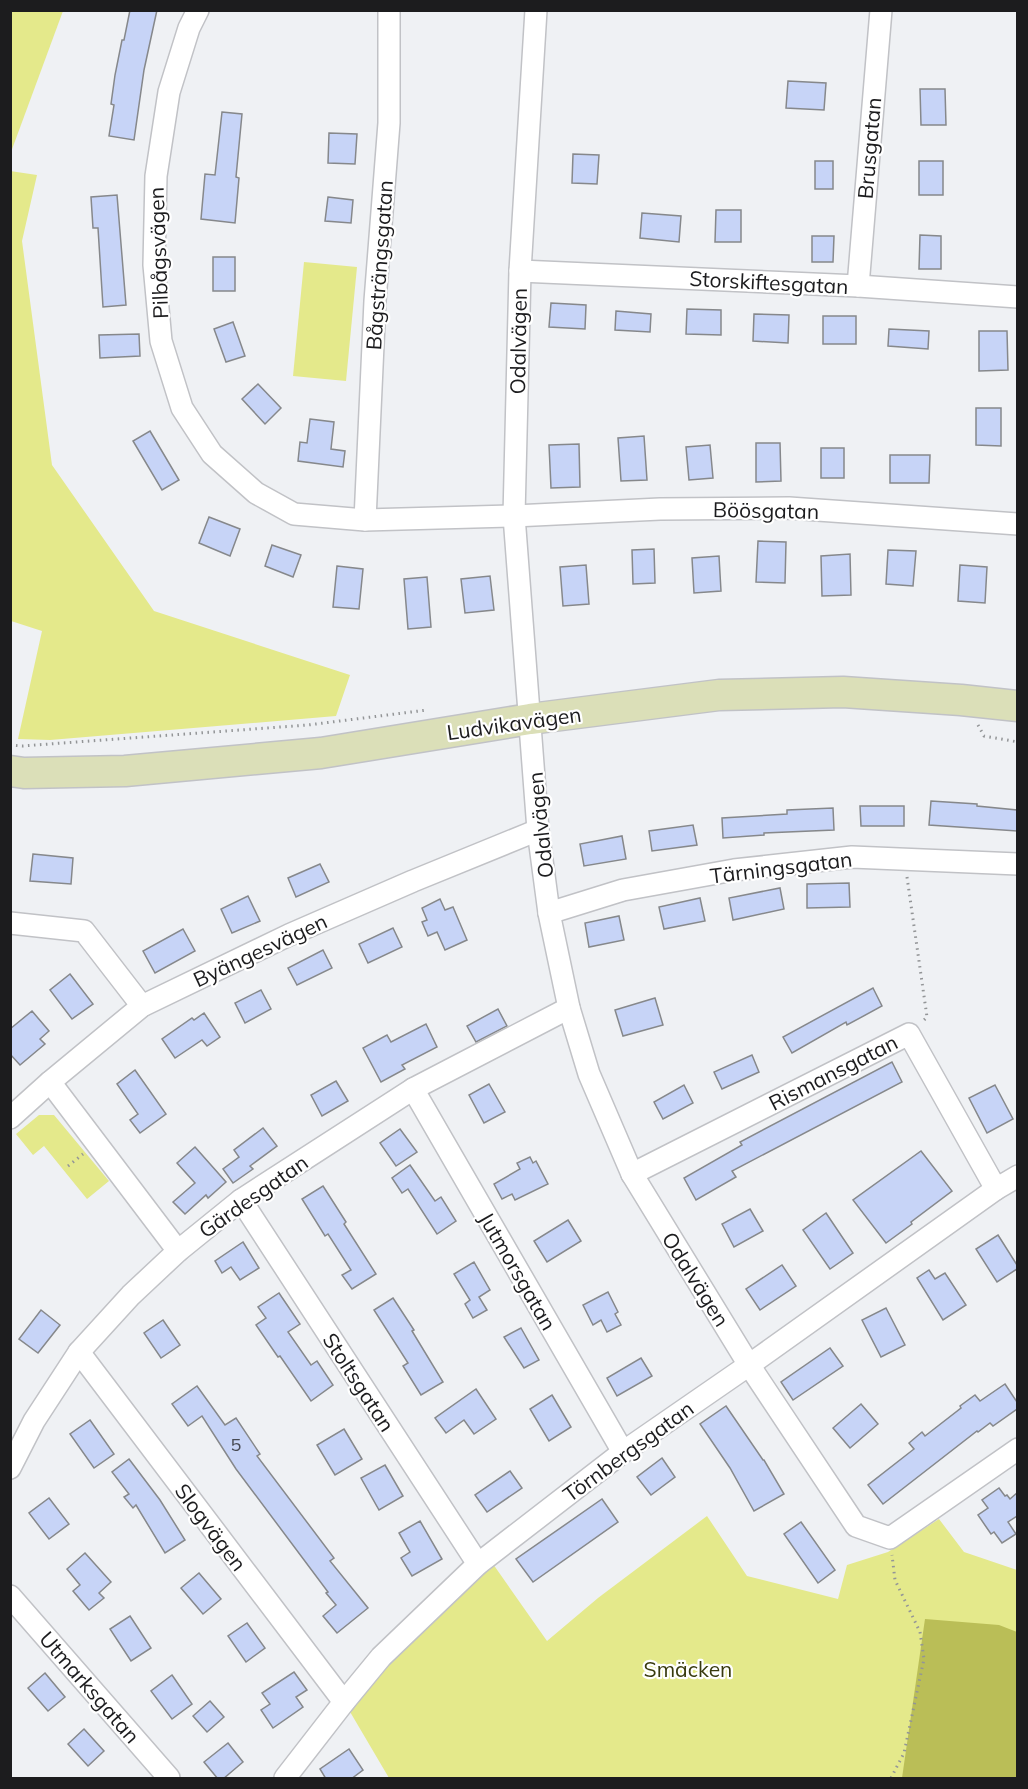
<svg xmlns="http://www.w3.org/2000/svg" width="1028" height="1789" viewBox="0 0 1028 1789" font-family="Mulish,sans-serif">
<rect width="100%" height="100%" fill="#eff1f4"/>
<g fill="#e4e98b">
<path d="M11 10 63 11 11 152 10 11Z"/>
<path d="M10 171 37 175 22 241 52 465 154 611 350 675 336 716 50 740 18 739 42 631 11 621Z"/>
<path d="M304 262 357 267 346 381 293 376Z"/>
<path d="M39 1115H54L109 1181 87 1199 44 1146 33 1155 16 1134Z"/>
<path d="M707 1516 747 1576 838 1599 847 1565 888 1552 939 1519 964 1552 1017 1570V1778H389L346 1705 425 1624 493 1564 547 1641 598 1598Z"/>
</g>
<path fill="#babe57" d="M925 1619 999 1625 1017 1632V1778H902Z"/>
<g fill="#c7d4f7" stroke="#86888b" stroke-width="1.5">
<path d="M130 10H157L144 70 134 140 109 136 114 105 111 104 115 75 122 40H124Z"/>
<path d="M788 81 826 83 824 110 786 108Z"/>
<path d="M920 89H945L946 125H921Z"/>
<path d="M222 112 242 114 236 177 239 178 235 223 201 219 205 174 215 175Z"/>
<path d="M329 133 357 134 355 164 328 163Z"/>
<path d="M573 154 599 155 597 184 572 183Z"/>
<rect x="815" y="161" width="18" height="28"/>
<rect x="919" y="161" width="24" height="34"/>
<path d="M117 195 126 305 103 307 98 228H93L91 197Z"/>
<path d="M328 197 353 200 351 223 325 221Z"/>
<path d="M716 210H741V242H715Z"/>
<path d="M642 213 681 216 679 242 640 238Z"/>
<path d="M920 235 941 236V269H919Z"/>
<path d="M812 236H834L833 262H812Z"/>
<rect x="213" y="257" width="22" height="34"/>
<path d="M551 303 586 305 585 329 549 327Z"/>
<path d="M687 309 721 310V335L686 334Z"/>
<path d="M616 311 651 314 650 332 615 330Z"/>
<path d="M754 314 789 315 788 343 753 341Z"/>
<rect x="823" y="316" width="33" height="28"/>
<path d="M233 322 245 356 226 362 214 329Z"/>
<path d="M889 329 929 331 928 349 888 346Z"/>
<path d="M979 331H1007L1008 370 979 371Z"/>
<path d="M139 334 140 356 100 358 99 335Z"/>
<path d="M258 384 281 408 265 424 242 399Z"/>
<path d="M976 408H1001V446L976 445Z"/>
<path d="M310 419 334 422 331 449 345 451 343 467 298 461 300 442 307 443Z"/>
<path d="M150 431 179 480 162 490 133 441Z"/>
<path d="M644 436 647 480 621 481 618 438Z"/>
<path d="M756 443H780L781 481 756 482Z"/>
<path d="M579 444 580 487 551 488 549 445Z"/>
<path d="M710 445 713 478 689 480 686 447Z"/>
<rect x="821" y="448" width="23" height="30"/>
<path d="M890 455H930L929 483H890Z"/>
<path d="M209 517 240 529 230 556 199 543Z"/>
<path d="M758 541 786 542 785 583 756 582Z"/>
<path d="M272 545 301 555 293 577 265 566Z"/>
<path d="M654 549 655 583 633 584 632 550Z"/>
<path d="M888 550 916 551 913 586 886 584Z"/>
<path d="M850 554 851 595 822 596 821 556Z"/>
<path d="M719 556 721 591 694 593 692 558Z"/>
<path d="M586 565 589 604 563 606 560 567Z"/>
<path d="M960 565 987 567 985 603 958 601Z"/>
<path d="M337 566 363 569 359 609 333 607Z"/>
<path d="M490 576 494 610 465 613 461 579Z"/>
<path d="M427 577 431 627 408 629 404 579Z"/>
<path d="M931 801 977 804V806L1017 810V831L929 825Z"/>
<path d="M860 806H904V826H861Z"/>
<path d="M833 808 834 830 764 833V835L723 838 722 818 787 814V810Z"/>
<path d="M693 825 697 845 652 851 649 831Z"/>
<path d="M622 836 626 859 584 866 580 844Z"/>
<path d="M33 854 73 858 71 884 30 881Z"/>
<path d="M320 864 329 882 296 897 288 878Z"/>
<path d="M849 883 850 907 807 908V884Z"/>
<path d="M780 888 784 909 733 920 729 898Z"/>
<path d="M248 896 260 921 232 933 221 909Z"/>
<path d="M700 898 705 921 664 929 659 907Z"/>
<path d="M440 899 445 910 453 907 467 940 445 950 437 932 428 936 422 922 427 920 422 908Z"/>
<path d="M619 916 624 940 589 947 585 923Z"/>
<path d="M393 928 402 947 368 963 359 944Z"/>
<path d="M183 929 195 951 155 973 143 951Z"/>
<path d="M323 950 332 968 297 985 288 968Z"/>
<path d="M70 974 93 1004 72 1019 50 990Z"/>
<path d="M873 988 882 1006 847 1025 846 1022 792 1053 783 1037Z"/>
<path d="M261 990 271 1009 245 1023 235 1003Z"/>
<path d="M655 998 663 1025 623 1036 615 1010Z"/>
<path d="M498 1009 507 1026 476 1042 467 1026Z"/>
<path d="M32 1011 49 1031 40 1039 45 1044 20 1065 10 1054V1029Z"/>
<path d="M204 1013 220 1037 207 1046 202 1040 175 1058 162 1039 192 1018 194 1020Z"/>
<path d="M426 1024 437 1047 402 1065 405 1069 381 1082 363 1048 387 1035 391 1042Z"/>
<path d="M752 1055 759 1072 722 1089 714 1072Z"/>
<path d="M892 1062 902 1082 732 1171 736 1177 696 1200 684 1178 742 1145 740 1142Z"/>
<path d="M135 1070 166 1114 140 1133 130 1120 138 1114 117 1084Z"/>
<path d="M336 1081 348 1101 322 1116 311 1095Z"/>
<path d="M489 1084 505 1112 484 1123 469 1095Z"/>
<path d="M684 1085 693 1103 663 1119 654 1102Z"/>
<path d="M995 1085 1013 1119 987 1133 969 1098Z"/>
<path d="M263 1128 277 1146 250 1166 253 1169 233 1183 223 1169 239 1157 234 1150Z"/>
<path d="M400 1129 417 1152 396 1166 380 1143Z"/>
<path d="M195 1147 226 1182 208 1198 206 1195 185 1214 173 1202 195 1183 177 1163Z"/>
<path d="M921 1151 952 1191 911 1222 912 1224 886 1243 853 1200Z"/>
<path d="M530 1157 533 1163 536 1161 548 1184 515 1200 512 1194 502 1199 494 1184 520 1169 517 1163Z"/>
<path d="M410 1165 435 1201 441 1197 456 1221 437 1234 408 1189 402 1193 392 1178Z"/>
<path d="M323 1186 346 1222 344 1224 376 1274 352 1289 342 1275 351 1270 328 1234 325 1236 302 1199Z"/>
<path d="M750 1209 763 1231 734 1247 722 1224Z"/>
<path d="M826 1213 853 1253 830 1269 803 1230Z"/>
<path d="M568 1220 581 1241 547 1262 534 1241Z"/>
<path d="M998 1235 1017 1265V1269L997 1282 976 1249Z"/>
<path d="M243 1242 259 1268 240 1280 231 1267 222 1273 215 1261Z"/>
<path d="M474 1262 490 1290 479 1297 487 1310 473 1318 465 1304 470 1300 454 1274Z"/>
<path d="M782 1265 796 1286 760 1310 746 1289Z"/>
<path d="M929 1270 935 1279 945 1273 966 1305 943 1320 917 1278Z"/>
<path d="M608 1292 618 1312 615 1314 621 1325 607 1332 601 1320 593 1325 583 1305Z"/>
<path d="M279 1293 300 1324 288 1332 311 1365 317 1361 333 1385 311 1401 280 1356 278 1357 256 1325 266 1318 258 1307Z"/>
<path d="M393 1298 414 1330 412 1331 443 1382 421 1395 403 1366 408 1363 374 1310Z"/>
<path d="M886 1308 905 1345 881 1357 862 1320Z"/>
<path d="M41 1310 60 1325 38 1353 19 1339Z"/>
<path d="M163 1320 180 1345 161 1358 144 1333Z"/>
<path d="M521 1328 539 1360 524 1368 504 1337Z"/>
<path d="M830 1348 843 1366 793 1400 781 1382Z"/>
<path d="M641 1358 652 1376 617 1396 607 1378Z"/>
<path d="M1005 1384 1017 1402V1409L993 1426 990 1423 978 1432 977 1431 883 1504 868 1485 914 1449 909 1443 922 1432 925 1436 961 1408 960 1406 975 1395 980 1401Z"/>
<path d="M197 1386 225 1425 236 1418 260 1454 257 1456 334 1558 330 1561 368 1608 337 1633 323 1616 336 1605 326 1593 328 1592 236 1469 202 1416 188 1426 172 1404Z"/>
<path d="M476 1389 496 1419 474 1434 464 1420 446 1433 435 1418Z"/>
<path d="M552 1395 571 1427 549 1441 530 1409Z"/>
<path d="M861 1404 878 1424 850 1448 833 1428Z"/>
<path d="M726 1406 763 1460H764L784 1494 754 1511 730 1468 700 1424Z"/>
<path d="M90 1420 114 1454 94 1468 70 1434Z"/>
<path d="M344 1429 362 1459 335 1475 317 1445Z"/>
<path d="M662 1458 675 1477 651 1495 637 1477Z"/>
<path d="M129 1459 160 1500 185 1540 165 1553 136 1505 133 1508 124 1497 129 1494 112 1472Z"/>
<path d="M385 1465 403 1496 379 1510 361 1478Z"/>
<path d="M510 1471 522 1488 487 1512 475 1495Z"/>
<path d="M999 1488 1005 1496 1007 1495 1010 1499 1017 1493V1516L1008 1522 1016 1534 1002 1543 994 1532 991 1534 978 1515 988 1508 982 1500Z"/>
<path d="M49 1498 69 1524 49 1539 29 1513Z"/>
<path d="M602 1499 618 1522 533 1582 516 1559Z"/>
<path d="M420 1521 442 1559 412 1576 401 1558 410 1552 399 1533Z"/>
<path d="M801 1522 835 1570 818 1583 784 1534Z"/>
<path d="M85 1553 111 1582 99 1593 104 1598 89 1610 73 1591 80 1585 67 1569Z"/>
<path d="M199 1573 221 1599 203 1614 181 1588Z"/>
<path d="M130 1616 151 1648 131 1661 110 1629Z"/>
<path d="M247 1623 265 1648 246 1662 228 1636Z"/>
<path d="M294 1672 307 1690 296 1697 303 1707 273 1728 261 1710 270 1704 262 1693Z"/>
<path d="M45 1673 65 1697 48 1711 28 1688Z"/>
<path d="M172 1675 192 1704 172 1719 151 1691Z"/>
<path d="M210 1701 224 1717 207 1732 193 1716Z"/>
<path d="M84 1729 104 1751 88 1766 68 1744Z"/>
<path d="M228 1743 243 1762 223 1779H218L204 1762Z"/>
<path d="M349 1749 363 1770 351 1779H326L320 1769Z"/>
</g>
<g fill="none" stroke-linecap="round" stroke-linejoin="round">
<defs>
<g id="street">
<path d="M198 10 189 28 169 92 156 176 154 265 161 341 182 408 212 454 256 493 294 514 365 520 514 516 660 509 789 508 1018 524"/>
<path d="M536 10 520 271 514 516 538 830 549 913 569 1008 589 1074 632 1174 749 1365 856 1526 890 1538 1018 1449"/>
<path d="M520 271 858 286 1018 297"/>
<path d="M858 286 881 10"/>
<path d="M365 520 375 301 389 123V10"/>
<path d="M549 913 623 890 734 870 852 857 1018 864"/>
<path d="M10 923 84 931 142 1006"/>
<path d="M50 1082 178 1251"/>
<path d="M413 1089 623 1452"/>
<path d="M10 1118 50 1082 142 1006 289 935 413 881 538 830"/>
<path d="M632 1174 909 1034 996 1189"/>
<path d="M241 1200 478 1564"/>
<path d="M79 1352 344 1702"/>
<path d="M10 1468 34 1421 79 1352 131 1295 178 1251 241 1200 413 1089 569 1008"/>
<path d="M10 1596 169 1778"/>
<path d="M285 1778 344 1702 381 1657 478 1564 623 1452 749 1365 996 1189 1018 1176"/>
</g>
<path id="secondary" d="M10 771 24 773 125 771 321 753 530 719 719 695 843 692 961 700 1018 706"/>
</defs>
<use href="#street" stroke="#c1c2c6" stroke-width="24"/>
<use href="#secondary" stroke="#c1c2c6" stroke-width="33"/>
<g stroke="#939597" stroke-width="3" stroke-dasharray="1.5 4.5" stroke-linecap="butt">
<path d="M978 725 984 736 1018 742"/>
<path d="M10 745 22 746 308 725 427 710"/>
<path d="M907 877 927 1017 921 1023"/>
<path d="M68 1166 83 1154"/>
<path d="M891 1778 904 1753 924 1659 920 1632 895 1580 892 1555"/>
</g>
<use href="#street" stroke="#fff" stroke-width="21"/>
<use href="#secondary" stroke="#dbdfb8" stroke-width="30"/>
</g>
<g text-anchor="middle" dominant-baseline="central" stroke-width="4.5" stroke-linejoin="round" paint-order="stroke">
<g font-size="18" fill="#474a54">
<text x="236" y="1444">5</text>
</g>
<g font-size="21" fill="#1c1c1e" stroke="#fff">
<text transform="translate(869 148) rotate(-85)">Brusgatan</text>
<text transform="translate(158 253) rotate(-92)">Pilbågsvägen</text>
<text transform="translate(379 265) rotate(-86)">Bågsträngsgatan</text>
<text transform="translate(769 282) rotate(3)">Storskiftesgatan</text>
<text transform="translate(518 341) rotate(-89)">Odalvägen</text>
<text transform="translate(766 510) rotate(1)">Böösgatan</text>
<text transform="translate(514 723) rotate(-8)">Ludvikavägen</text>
<text transform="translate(540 825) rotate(-96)">Odalvägen</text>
<text transform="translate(781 867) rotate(-7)">Tärningsgatan</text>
<text transform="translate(260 950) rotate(-25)">Byängesvägen</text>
<text transform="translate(833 1072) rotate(-27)">Rismansgatan</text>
<text transform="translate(253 1196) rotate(-35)">Gärdesgatan</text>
<text transform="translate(518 1271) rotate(60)">Jutmorsgatan</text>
<text transform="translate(696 1279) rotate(58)">Odalvägen</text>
<text transform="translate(359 1382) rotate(57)">Stoltsgatan</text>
<text transform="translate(628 1451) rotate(-36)">Törnbergsgatan</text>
<text transform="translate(211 1527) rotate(53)">Slogvägen</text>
<text transform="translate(90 1687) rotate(49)">Utmarksgatan</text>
</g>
<g font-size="21" fill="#383a0e" stroke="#fff">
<text x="688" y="1669">Smäcken</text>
</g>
</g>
<rect width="1028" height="1789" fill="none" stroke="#1c1c1e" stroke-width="24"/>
</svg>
